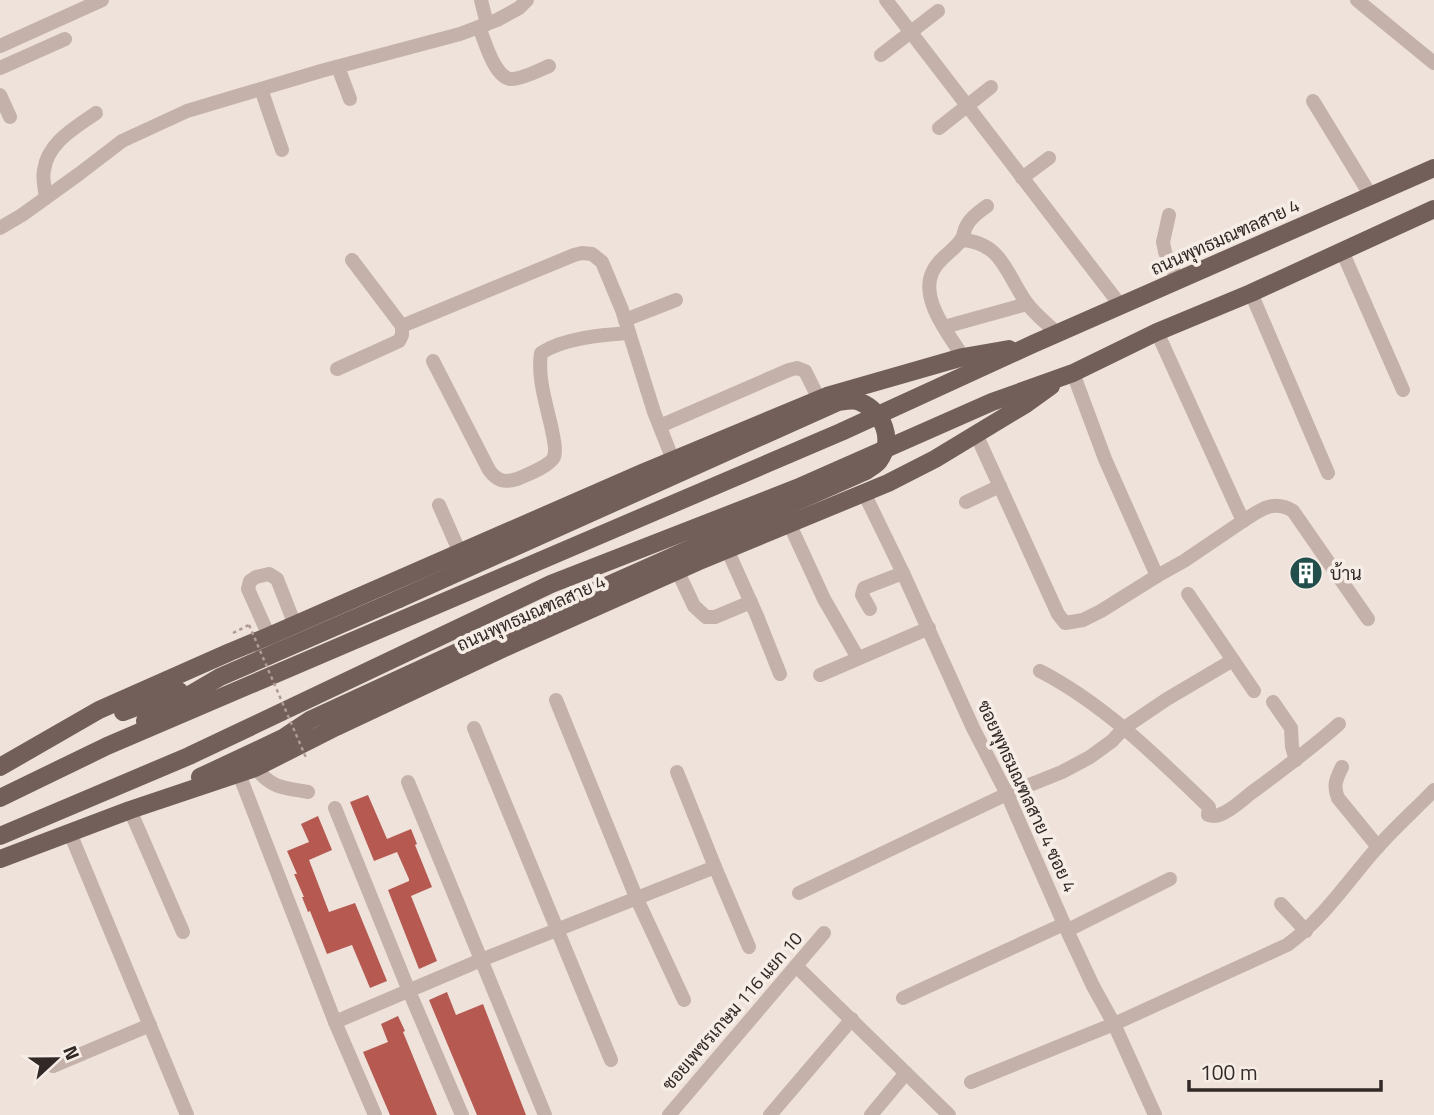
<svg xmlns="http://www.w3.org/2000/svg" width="1434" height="1115" viewBox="0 0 1434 1115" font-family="'Titillium Web',Sarabun,sans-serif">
<rect width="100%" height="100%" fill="#eee2db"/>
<g fill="#b65a51">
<path d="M368 795 387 839 411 829 417 844 415 845 432 887 411 896 437 961 419 969 388 890 409 881V879L397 852 374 861 350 802Z"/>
<path d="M318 816 332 850 309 860 329 912 355 903 387 981 370 988 352 945 327 954 310 911 308 912 302 897H304L294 874H297L287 851 309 842 301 824Z"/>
<path d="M447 992 456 1015 483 1004 526 1115H477L429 1000Z"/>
<path d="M398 1016 405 1031 403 1032 437 1115H390L363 1052 388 1042 381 1024Z"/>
</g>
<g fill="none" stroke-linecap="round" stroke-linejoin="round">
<path stroke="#b09b93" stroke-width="2.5" stroke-dasharray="3.5 3.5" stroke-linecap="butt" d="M233 633 249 625"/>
<g stroke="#c4b1a9" stroke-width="14">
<path d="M481 0 487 24"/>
<path d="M886 0 1121 306"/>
<path d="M1357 0 1434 63"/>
<path d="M479 27C485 41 494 77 511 79 520 80 540 70 549 66"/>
<path d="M0 46 102 0"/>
<path d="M881 55 938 11"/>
<path d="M338 67 350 99"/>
<path d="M0 68 65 39"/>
<path d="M261 89 282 150"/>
<path d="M0 95 10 117"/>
<path d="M1313 101 1371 196"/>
<path d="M939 128 991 87"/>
<path d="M1022 178 1049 158"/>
<path d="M46 198C45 189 42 178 44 170 48 142 75 128 96 113"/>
<path d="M1169 215 1163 242 1165 252 1178 281"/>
<path d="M0 228 22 215 79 174 122 141 187 111 321 71 460 34 497 20 519 8 527 0"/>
<path d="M961 240C1002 242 1006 274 1026 302 1034 314 1048 324 1058 334"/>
<path d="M1342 251 1403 390"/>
<path d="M352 260 402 326 574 255 582 253 592 254 602 262 622 310 654 412 673 460"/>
<path d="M1251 293 1328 473"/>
<path d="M625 320 676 300"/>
<path d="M944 327 1027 304"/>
<path d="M1157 332 1243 521C1260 510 1273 499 1293 511L1368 619"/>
<path d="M963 357C950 336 920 300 932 273 938 258 953 252 961 240 964 236 964 229 967 225 971 217 980 211 987 206"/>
<path d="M433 361 489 470C497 481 504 483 517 479 526 475 550 466 554 457 557 449 553 437 552 430 547 406 537 378 541 353 564 338 601 335 629 333"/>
<path d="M337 369 399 341 402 335V326"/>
<path d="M1073 373 1105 459 1157 576"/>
<path d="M660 426 789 370 797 368 805 371 819 399"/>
<path d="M976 434 1058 614 1065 623 1083 620 1101 611 1157 576 1184 561 1243 521"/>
<path d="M864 493 903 573 973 728 1007 794 1064 924 1093 986 1114 1024 1155 1115"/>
<path d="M966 502 1000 486"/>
<path d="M439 505 460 553"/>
<path d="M789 523 824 599 858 658"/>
<path d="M727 549 757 616 780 674"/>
<path d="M677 570 694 606 706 617H715L751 602"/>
<path d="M1188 594 1254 691"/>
<path d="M870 609 862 595 864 588 903 573"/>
<path d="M269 636 248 589 250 581 256 577 269 574 277 579 295 625"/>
<path d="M1040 671C1104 704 1157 757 1209 807L1208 815C1213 816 1215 817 1219 815 1231 811 1242 800 1251 793 1281 771 1311 749 1339 724"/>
<path d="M820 675 929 628"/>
<path d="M556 700 636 897 684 1000"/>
<path d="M1273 702 1291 728 1292 747 1296 760"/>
<path d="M474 728 611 1060"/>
<path d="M1342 767C1336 779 1333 786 1338 798L1378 847"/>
<path d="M255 768C274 789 281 787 308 792"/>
<path d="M677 772 715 867 749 947"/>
<path d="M239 774 335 1022 375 1115"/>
<path d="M408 782 545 1115"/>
<path d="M335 808 409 991 462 1115"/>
<path d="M130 810 183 932"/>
<path d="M70 833 187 1115"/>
<path d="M799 893 1007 794 1062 772 1090 757 1112 741 1124 728 1167 699 1233 660"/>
<path d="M1281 904 1306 931"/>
<path d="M1068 930 1170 879"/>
<path d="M796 966 949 1115"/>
<path d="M903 998 1064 924"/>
<path d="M335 1022 481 960 715 867"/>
<path d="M53 1066 150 1025"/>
<path d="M971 1082 1114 1024 1287 945C1323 919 1347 882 1376 849 1394 828 1415 810 1434 790"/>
<path d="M669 1115 824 933"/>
<path d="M770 1115 852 1019"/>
<path d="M871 1115 906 1073"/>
</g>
<g stroke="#725f5a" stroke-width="18">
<path d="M123 712 179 691"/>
<path d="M145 721 220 677 399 599"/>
<path d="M0 767 99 710 230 652 269 636 642 473 827 396 963 357 1009 349"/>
<path d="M200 777 283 738 310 720 486 639"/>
<path d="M0 798 107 746 841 432 1033 344 1434 168"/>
<path d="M0 836 189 756 551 584 797 488 992 402 1073 373 1157 332 1251 293 1434 209"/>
<path d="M0 859 130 810 255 768 336 727 513 644 697 562 888 483 935 459 1026 404 1051 386"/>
</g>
<path stroke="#b09b93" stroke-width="2.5" stroke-dasharray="3.5 3.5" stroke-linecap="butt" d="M249 625 307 760"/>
<path stroke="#725f5a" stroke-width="18" d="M399 599 838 402C845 401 854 399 860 402 883 411 895 440 879 461 876 465 870 468 866 471L486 639"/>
</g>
<defs>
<symbol id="building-disc" viewBox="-11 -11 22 22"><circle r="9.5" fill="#224e4b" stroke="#f6ede6"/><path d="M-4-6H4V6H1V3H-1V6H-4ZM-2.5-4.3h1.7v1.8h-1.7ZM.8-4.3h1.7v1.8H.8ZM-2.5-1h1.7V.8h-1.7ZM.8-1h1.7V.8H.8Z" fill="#fff"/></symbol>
</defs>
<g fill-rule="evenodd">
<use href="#building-disc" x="1287" y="554" width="38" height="38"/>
</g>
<g text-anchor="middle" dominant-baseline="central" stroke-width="7" stroke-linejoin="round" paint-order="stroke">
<g font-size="18" fill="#322927" stroke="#f6ede6">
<text transform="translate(1225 237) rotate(-24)">ถนนพุทธมณฑลสาย 4</text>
<text transform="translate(531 613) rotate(-24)">ถนนพุทธมณฑลสาย 4</text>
<text transform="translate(1027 796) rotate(65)">ซอยพุทธมณฑลสาย 4 ซอย 4</text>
<text transform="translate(732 1011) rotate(-49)">ซอยเพชรเกษม 116 แยก 10</text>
</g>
<g font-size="18" fill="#322927" stroke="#f6ede6" text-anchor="start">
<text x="1330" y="573">บ้าน</text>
</g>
</g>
<g transform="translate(56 1059) rotate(68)" stroke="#f6ede6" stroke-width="5" paint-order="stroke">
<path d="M0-5L12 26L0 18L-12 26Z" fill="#322927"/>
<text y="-10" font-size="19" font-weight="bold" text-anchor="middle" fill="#322927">N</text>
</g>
<path d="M1189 1080v10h192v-10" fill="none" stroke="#322927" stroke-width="3.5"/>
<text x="1200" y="1080" font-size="21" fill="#322927" stroke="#f6ede6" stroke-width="5" paint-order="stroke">100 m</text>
</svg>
